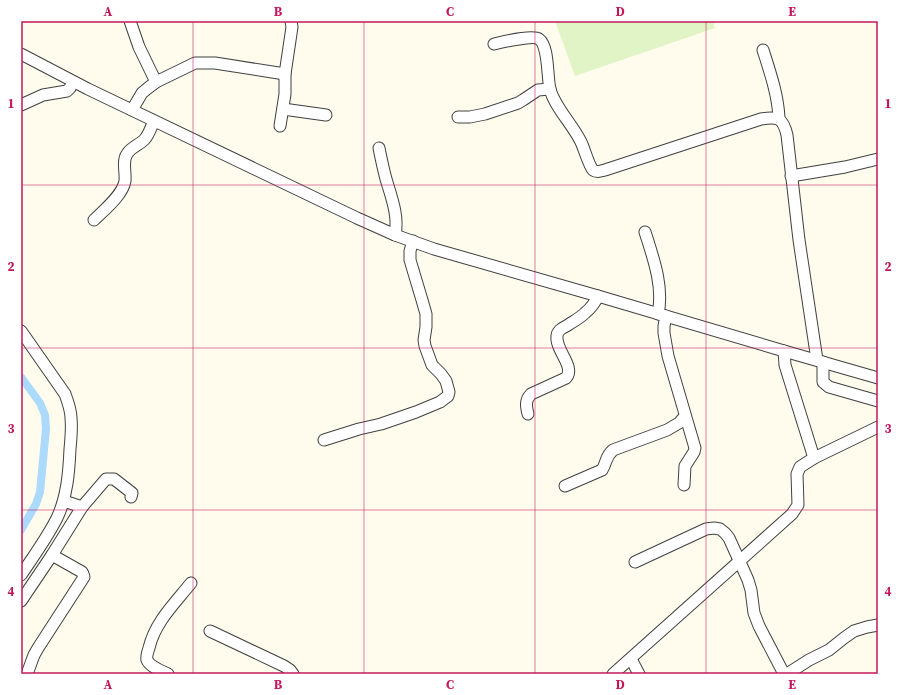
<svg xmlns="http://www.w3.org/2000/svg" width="899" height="695" viewBox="0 0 899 695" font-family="'Source Serif 4',serif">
<rect width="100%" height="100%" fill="#fffced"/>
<path fill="#e1f4c5" d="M555 21H713L715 28 575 76Z"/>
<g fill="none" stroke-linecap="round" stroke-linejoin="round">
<path stroke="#abdafd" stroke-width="8" d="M21 377 40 403 45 415 46 429 40 492 36 504 21 530"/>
<defs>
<g id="minor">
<path d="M130 21 139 47 156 82"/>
<path d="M494 44C502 42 533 35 539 39 549 46 547 77 550 89 554 106 573 125 581 142 584 148 589 166 593 170 597 173 601 171 605 170L761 119C778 116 783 118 787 135L799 240 817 360"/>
<path d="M763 50C770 72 778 95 779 118"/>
<path d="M21 54 88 89 357 218 395 235 434 249 598 296 784 351 878 378"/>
<path d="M21 105 43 95 67 91 70 88 73 82"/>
<path d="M283 109 326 115"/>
<path d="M132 110 142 93 148 88 156 82 195 63H215L285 74 292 27 291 21"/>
<path d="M458 117H470L485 114 518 103 523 100 538 90 550 89"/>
<path d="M280 126 285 94V74"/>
<path d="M379 148C381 158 383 168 386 179 391 196 399 216 395 235"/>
<path d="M791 176 845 167 878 159"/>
<path d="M94 220C103 211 123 195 125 181 126 173 122 161 127 154 131 147 139 145 144 140 149 135 151 127 154 121"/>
<path d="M645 232C653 257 664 287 658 314"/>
<path d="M666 316 664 326V333L668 356 695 448 694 452 685 466 684 485"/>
<path d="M21 331 65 394C68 402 71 410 71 418 72 428 71 439 70 449 69 472 67 497 57 518 47 538 33 557 21 575"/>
<path d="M784 351 785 365 814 458"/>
<path d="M823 362V382L829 387 878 401"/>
<path d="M528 414C526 406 525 400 531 394L566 378C576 367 555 350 557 336 557 334 558 332 560 330 562 328 565 327 568 325 574 321 580 318 585 313 591 308 595 303 598 296"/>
<path d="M324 440 359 429 381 424 416 412 440 402 448 396 449 392 446 381 441 374 432 365 425 346 424 340 426 327V314L422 300 410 260V251L413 241"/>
<path d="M565 486 602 470C607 462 605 457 613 450L667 430 679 423 685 416"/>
<path d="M64 501 82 507"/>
<path d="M635 562 706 529 714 528 720 529 725 533 729 538 748 580 751 590 754 613 759 626 784 674"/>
<path d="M21 601 52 555 82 507 106 479H114L132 493 131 497"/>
<path d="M210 631 284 666 290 670 293 674"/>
<path d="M631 659 639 674"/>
<path d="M27 674 34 655 38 648 84 577 83 574 82 572 52 555"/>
<path d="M168 674C162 671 150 667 147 660 146 656 148 651 149 648 155 622 175 603 191 583"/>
<path d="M613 674 792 514 798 505 797 474 800 467 814 458 878 427"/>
<path d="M787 674 809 660 829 650 844 638 854 631 867 627 878 625"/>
</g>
</defs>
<use href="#minor" stroke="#404040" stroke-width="13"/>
<use href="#minor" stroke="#fff" stroke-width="11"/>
</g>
<path fill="none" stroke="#c2185b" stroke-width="1" stroke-opacity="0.55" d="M193 21V674M364 21V674M535 21V674M706 21V674M21 185H878M21 348H878M21 510H878"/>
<rect width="899" height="695" fill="none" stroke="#ffffff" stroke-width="44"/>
<rect x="22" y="22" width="855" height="651" fill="none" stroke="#c2185b" stroke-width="1.5"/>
<g font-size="13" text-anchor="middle" font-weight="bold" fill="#c2185b">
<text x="108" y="16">A</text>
<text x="278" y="16">B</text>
<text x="450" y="16">C</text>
<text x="620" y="16">D</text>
<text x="792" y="16">E</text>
<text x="11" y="108">1</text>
<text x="888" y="108">1</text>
<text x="11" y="271">2</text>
<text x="888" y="271">2</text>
<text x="11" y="433">3</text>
<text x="888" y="433">3</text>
<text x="11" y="596">4</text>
<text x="888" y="596">4</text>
<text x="108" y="689">A</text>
<text x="278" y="689">B</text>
<text x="450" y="689">C</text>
<text x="620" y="689">D</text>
<text x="792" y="689">E</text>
</g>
</svg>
